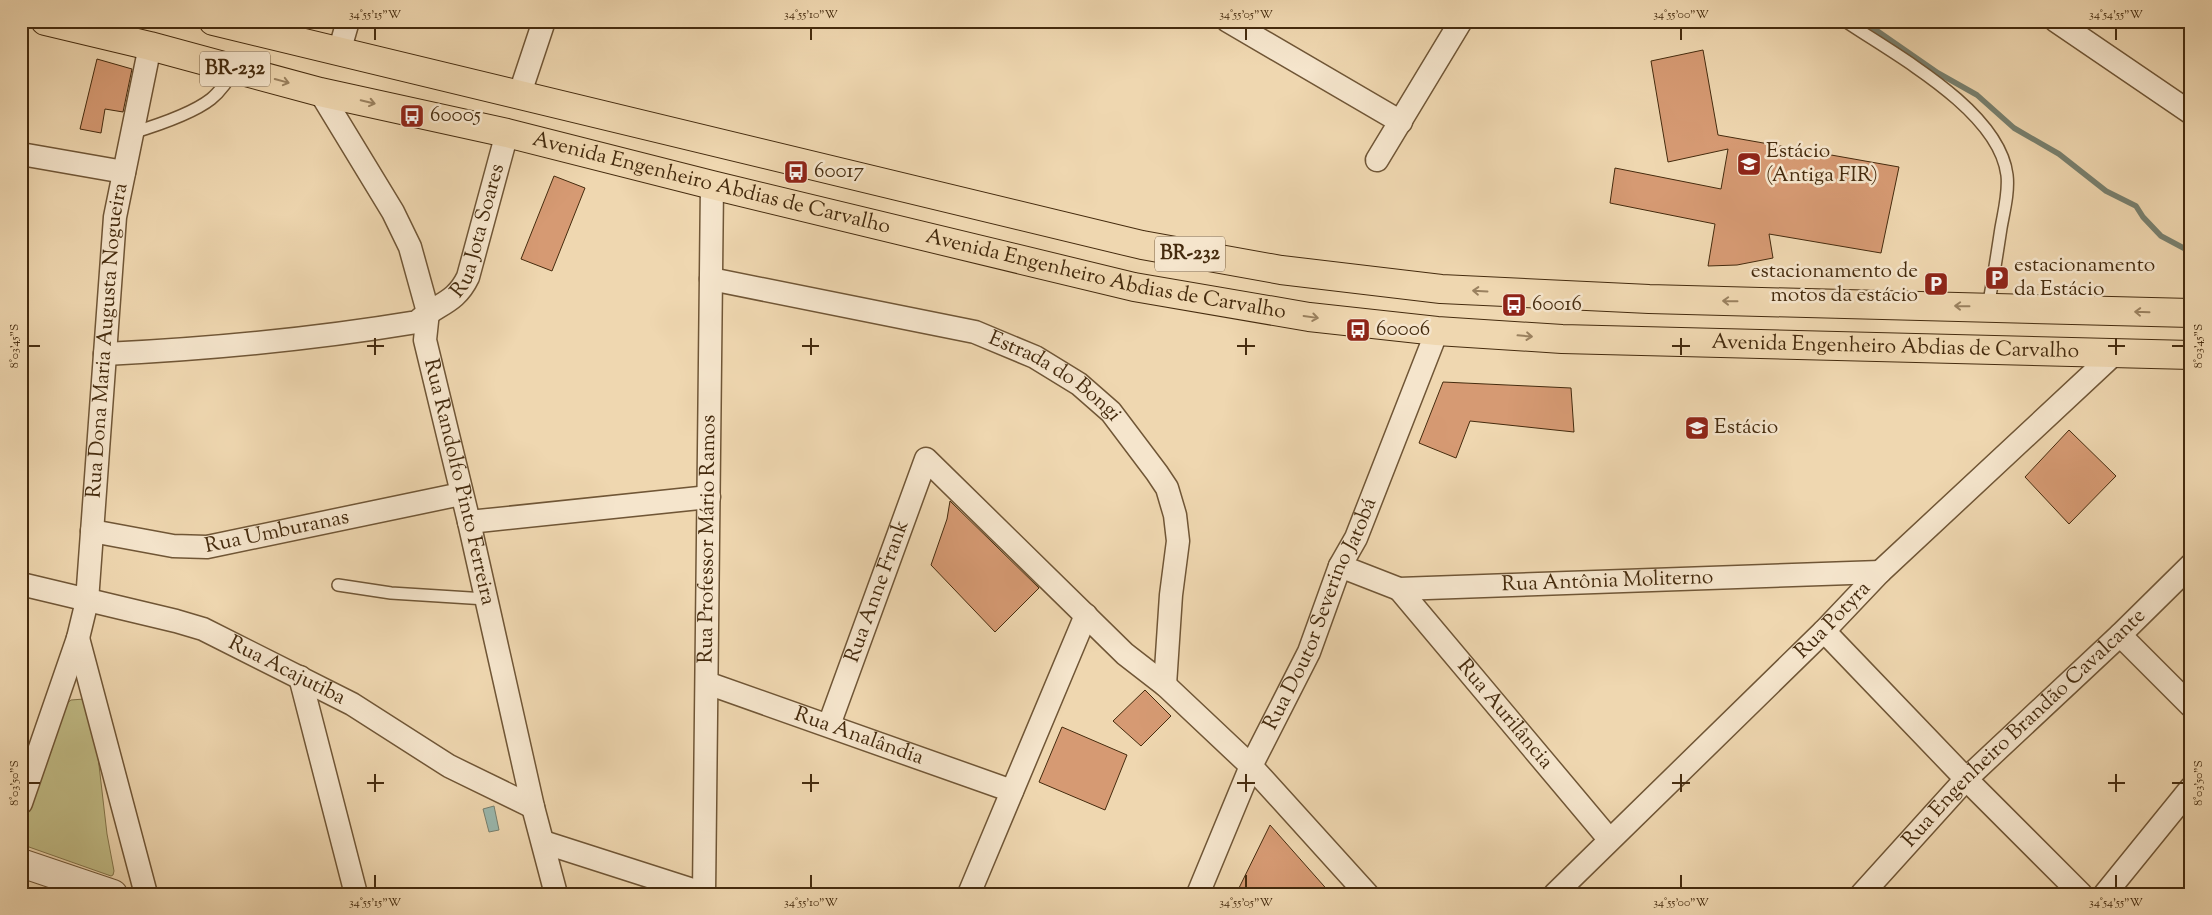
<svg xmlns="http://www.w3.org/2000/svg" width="2212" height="915" viewBox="0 0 2212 915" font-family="'Sorts Mill Goudy',serif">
<rect width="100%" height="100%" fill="#efd7b0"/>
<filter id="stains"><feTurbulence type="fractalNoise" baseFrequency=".004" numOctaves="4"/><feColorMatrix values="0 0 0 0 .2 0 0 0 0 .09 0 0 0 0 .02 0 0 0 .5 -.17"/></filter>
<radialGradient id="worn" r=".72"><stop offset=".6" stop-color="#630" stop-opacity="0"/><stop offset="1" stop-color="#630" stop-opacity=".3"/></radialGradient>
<path fill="#c1bc86" stroke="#83744a" d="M84 699 92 705 107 834 114 871 113 875 111 876 29 847 21 838V824L65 705 71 700Z"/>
<path fill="#9ab9af" stroke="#78806f" d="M494 806 499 830 489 832 483 809Z"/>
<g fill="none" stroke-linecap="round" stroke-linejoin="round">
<path stroke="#78806f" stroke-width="5.5" d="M1863 21 1938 73 1977 95 2014 128 2059 154 2106 191 2136 206 2143 217 2161 236 2191 252"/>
</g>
<g fill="#d69a73" stroke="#452b0e">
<path d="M1703 50 1718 135 1899 167 1881 253 1769 234 1773 258 1737 265 1708 266 1715 224 1610 203 1615 168 1721 189 1728 149 1668 162 1651 61Z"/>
<path d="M97 59 132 69 123 112 105 109 101 133 80 129Z"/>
<path d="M554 176 585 188 552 271 521 259Z"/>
<path d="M1443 382 1571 388 1574 432 1470 421 1456 458 1419 443Z"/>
<path d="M2069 430 2116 476 2069 524 2025 477Z"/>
<path d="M950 501 1039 588 995 632 931 565 947 519Z"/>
<path d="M1145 690 1171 716 1141 746 1113 721Z"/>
<path d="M1062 727 1127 755 1105 810 1039 782Z"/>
<path d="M1270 825 1331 894H1236Z"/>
</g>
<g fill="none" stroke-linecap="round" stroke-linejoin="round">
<defs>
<g id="service">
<path d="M1845 21C1895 55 1999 110 2007 175 2009 192 2004 211 2001 228 1997 254 1993 281 1988 307"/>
<path d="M132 133C155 126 192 114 211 99 221 91 228 80 235 69"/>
<path d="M338 585 391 593 486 599"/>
</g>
<g id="minor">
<path d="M1228 21 1401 122"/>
<path d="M2056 21 2191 113"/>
<path d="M339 52 348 21"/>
<path id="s1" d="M320 92 393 212 410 247 428 312 425 340 469 522 533 807 556 894"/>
<path d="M519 96 544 21"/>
<path d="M21 154 124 172"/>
<path d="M1377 160 1461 21"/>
<path id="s2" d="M711 279 975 332 1035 357 1079 384 1111 412 1157 473 1167 488 1175 515 1178 541 1171 595 1165 685"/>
<path id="s3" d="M105 354C209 349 314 339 417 322 438 303 455 304 468 277L507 133"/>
<path d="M469 522 709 497"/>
<path id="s4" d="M92 531 173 546 207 547 461 494"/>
<path id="s5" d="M1340 566 1399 589 1880 572"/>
<path id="s6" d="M21 584 176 621 203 629 352 704 449 766 533 807"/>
<path id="s7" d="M1399 589 1609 839"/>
<path d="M1824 631 1966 779 2081 894"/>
<path d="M2120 635 2191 706"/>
<path d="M78 638 146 894"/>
<path d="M300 677 356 894"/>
<path id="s8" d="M707 683 1012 791"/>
<path id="s9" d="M829 725 926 459 1125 654 1165 685 1251 766 1367 894"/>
<path id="s10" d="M21 803 78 638 87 601 115 217 150 46"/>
<path d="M543 842 705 894"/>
<path id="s11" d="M704 893 712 185"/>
<path d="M969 894 1086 615"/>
<path id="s12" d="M1198 894 1251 766 1309 652 1340 566 1356 538 1437 331"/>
<path id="s13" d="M1555 894 1824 631 1880 572 2115 353"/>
<path id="s14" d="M1862 894 1966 779 2120 635 2191 565"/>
<path d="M2105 894 2191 788"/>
</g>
<path id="tertiary" d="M21 863 113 894"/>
<g id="trunk">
<path id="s15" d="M45 21 150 46 320 92 507 133 712 185 1134 287 1309 317 1437 331 1562 339 2191 355"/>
<path d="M213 21 1142 245 1281 270 1441 289 1649 299 2191 313"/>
</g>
</defs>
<use href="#service" stroke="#705636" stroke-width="14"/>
<use href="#minor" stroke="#705636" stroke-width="25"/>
<use href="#tertiary" stroke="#705636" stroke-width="30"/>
<use href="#trunk" stroke="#452b0e" stroke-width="30"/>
<use href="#service" stroke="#f5e5cc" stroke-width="11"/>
<use href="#minor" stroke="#f5e5cc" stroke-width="22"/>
<use href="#tertiary" stroke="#f5e5cc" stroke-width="28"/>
<use href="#trunk" stroke="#efd7b0" stroke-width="28"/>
</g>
<defs><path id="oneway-shaft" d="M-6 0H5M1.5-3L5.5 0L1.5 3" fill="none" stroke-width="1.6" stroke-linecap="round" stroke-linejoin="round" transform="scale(1.25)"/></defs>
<g stroke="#9a815f">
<use href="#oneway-shaft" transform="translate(282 81) rotate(15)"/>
<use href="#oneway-shaft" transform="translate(368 102) rotate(13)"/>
<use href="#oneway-shaft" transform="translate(1480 291) rotate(-177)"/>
<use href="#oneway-shaft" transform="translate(1730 301) rotate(-179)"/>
<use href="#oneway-shaft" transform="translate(1962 306) rotate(-179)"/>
<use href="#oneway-shaft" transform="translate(2142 312) rotate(-178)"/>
<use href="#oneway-shaft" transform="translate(1311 317) rotate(8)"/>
<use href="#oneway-shaft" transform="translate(1525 336) rotate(5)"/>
</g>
<path fill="none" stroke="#452b0e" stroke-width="2" d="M375 28V40M811 28V40M1246 28V40M1681 28V40M2116 28V40M375 338V355M811 338V355M1246 338V355M1681 338V355M2116 338V355M28 346H40M367 346H384M802 346H819M1237 346H1255M1672 346H1690M2108 346H2125M2172 346H2184M375 774V792M811 774V792M1246 774V792M1681 774V792M2116 774V792M28 783H40M367 783H384M802 783H819M1237 783H1255M1672 783H1690M2108 783H2125M2172 783H2184M375 875V888M811 875V888M1246 875V888M1681 875V888M2116 875V888"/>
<defs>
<symbol id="bus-square" viewBox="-11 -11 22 22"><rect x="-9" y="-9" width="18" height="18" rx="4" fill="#8f2418" stroke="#f5e5cc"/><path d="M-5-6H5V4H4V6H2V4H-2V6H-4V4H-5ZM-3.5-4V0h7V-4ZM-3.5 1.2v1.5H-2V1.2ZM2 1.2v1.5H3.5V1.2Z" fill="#fff"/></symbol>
<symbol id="university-square" viewBox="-11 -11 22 22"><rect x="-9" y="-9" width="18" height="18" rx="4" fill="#8f2418" stroke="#f5e5cc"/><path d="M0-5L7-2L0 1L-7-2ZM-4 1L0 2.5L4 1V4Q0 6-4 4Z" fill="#fff"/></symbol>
<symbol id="parking-square" viewBox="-11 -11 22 22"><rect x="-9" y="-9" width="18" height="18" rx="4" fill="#8f2418" stroke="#f5e5cc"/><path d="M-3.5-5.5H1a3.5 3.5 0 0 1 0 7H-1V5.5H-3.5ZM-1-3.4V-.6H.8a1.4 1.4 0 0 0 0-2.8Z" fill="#fff"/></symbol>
</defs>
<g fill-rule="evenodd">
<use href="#bus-square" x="398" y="102" width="28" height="28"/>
<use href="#university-square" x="1735" y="150" width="28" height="28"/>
<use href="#bus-square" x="782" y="158" width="28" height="28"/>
<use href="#parking-square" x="1983" y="264" width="28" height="28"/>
<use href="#parking-square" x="1922" y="270" width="28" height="28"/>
<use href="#bus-square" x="1500" y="291" width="28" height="28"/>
<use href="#bus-square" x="1344" y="316" width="28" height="28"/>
<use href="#university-square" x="1683" y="414" width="28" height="28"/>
</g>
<g text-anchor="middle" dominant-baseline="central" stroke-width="5" stroke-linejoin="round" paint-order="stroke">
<g fill="#f5e5cc" stroke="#7a6347" stroke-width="1">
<rect x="200" y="51.5" width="70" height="35" rx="4"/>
<rect x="1155" y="236.5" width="70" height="35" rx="4"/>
</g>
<g font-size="20" font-weight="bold" fill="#452b0e">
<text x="235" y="69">BR-232</text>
<text x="1190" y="254">BR-232</text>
</g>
<g font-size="21" fill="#452b0e" stroke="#f5e5cc" text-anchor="start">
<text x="430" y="116">60005</text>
<text x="1766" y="152">Estácio<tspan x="1766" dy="24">(Antiga FIR)</tspan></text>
<text x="814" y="172">60017</text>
<text x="2014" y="266">estacionamento<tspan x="2014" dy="24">da Estácio</tspan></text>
<text x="1918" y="272" text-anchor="end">estacionamento de<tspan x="1918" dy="24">motos da estácio</tspan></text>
<text x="1532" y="305">60016</text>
<text x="1376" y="330">60006</text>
<text x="1714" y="428">Estácio</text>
</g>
<g font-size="21" fill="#452b0e" stroke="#f5e5cc">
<text stroke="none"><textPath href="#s15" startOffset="686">Avenida Engenheiro Abdias de Carvalho</textPath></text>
<text stroke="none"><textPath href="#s3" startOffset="430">Rua Jota Soares</textPath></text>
<text stroke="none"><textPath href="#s15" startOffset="1091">Avenida Engenheiro Abdias de Carvalho</textPath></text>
<text stroke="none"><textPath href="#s10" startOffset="474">Rua Dona Maria Augusta Nogueira</textPath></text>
<text stroke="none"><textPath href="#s15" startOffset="1886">Avenida Engenheiro Abdias de Carvalho</textPath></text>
<text stroke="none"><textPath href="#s2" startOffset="361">Estrada do Bongi</textPath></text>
<text stroke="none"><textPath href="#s1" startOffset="421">Rua Randolfo Pinto Ferreira</textPath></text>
<text stroke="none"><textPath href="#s4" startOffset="188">Rua Umburanas</textPath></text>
<text stroke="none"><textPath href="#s11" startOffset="354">Rua Professor Mário Ramos</textPath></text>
<text stroke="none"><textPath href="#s5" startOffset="272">Rua Antônia Moliterno</textPath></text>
<text stroke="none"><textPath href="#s9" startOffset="142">Rua Anne Frank</textPath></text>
<text stroke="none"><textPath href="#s12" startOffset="306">Rua Doutor Severino Jatobá</textPath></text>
<text stroke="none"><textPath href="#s13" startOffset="390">Rua Potyra</textPath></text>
<text stroke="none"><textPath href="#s6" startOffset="281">Rua Acajutiba</textPath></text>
<text stroke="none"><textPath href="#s7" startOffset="164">Rua Aurilância</textPath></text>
<text stroke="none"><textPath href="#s14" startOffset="232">Rua Engenheiro Brandão Cavalcante</textPath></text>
<text stroke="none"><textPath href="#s8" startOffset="161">Rua Analândia</textPath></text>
</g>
</g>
<rect width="2212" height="915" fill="none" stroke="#efd7b0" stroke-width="55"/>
<rect x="28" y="28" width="2156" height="860" fill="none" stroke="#452b0e" stroke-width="2"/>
<g font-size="12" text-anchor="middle" fill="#452b0e">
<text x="375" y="18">34°55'15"W</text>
<text x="811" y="18">34°55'10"W</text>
<text x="1246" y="18">34°55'05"W</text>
<text x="1681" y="18">34°55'00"W</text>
<text x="2116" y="18">34°54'55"W</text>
<text transform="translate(14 346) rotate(-90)" y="4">8°03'45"S</text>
<text transform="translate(2198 346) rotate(-90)" y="4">8°03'45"S</text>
<text transform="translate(14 783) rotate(-90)" y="4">8°03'50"S</text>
<text transform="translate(2198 783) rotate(-90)" y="4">8°03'50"S</text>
<text x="375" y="906">34°55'15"W</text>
<text x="811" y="906">34°55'10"W</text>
<text x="1246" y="906">34°55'05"W</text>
<text x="1681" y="906">34°55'00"W</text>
<text x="2116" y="906">34°54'55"W</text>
</g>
<rect width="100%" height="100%" filter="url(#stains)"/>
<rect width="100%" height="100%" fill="url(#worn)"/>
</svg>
